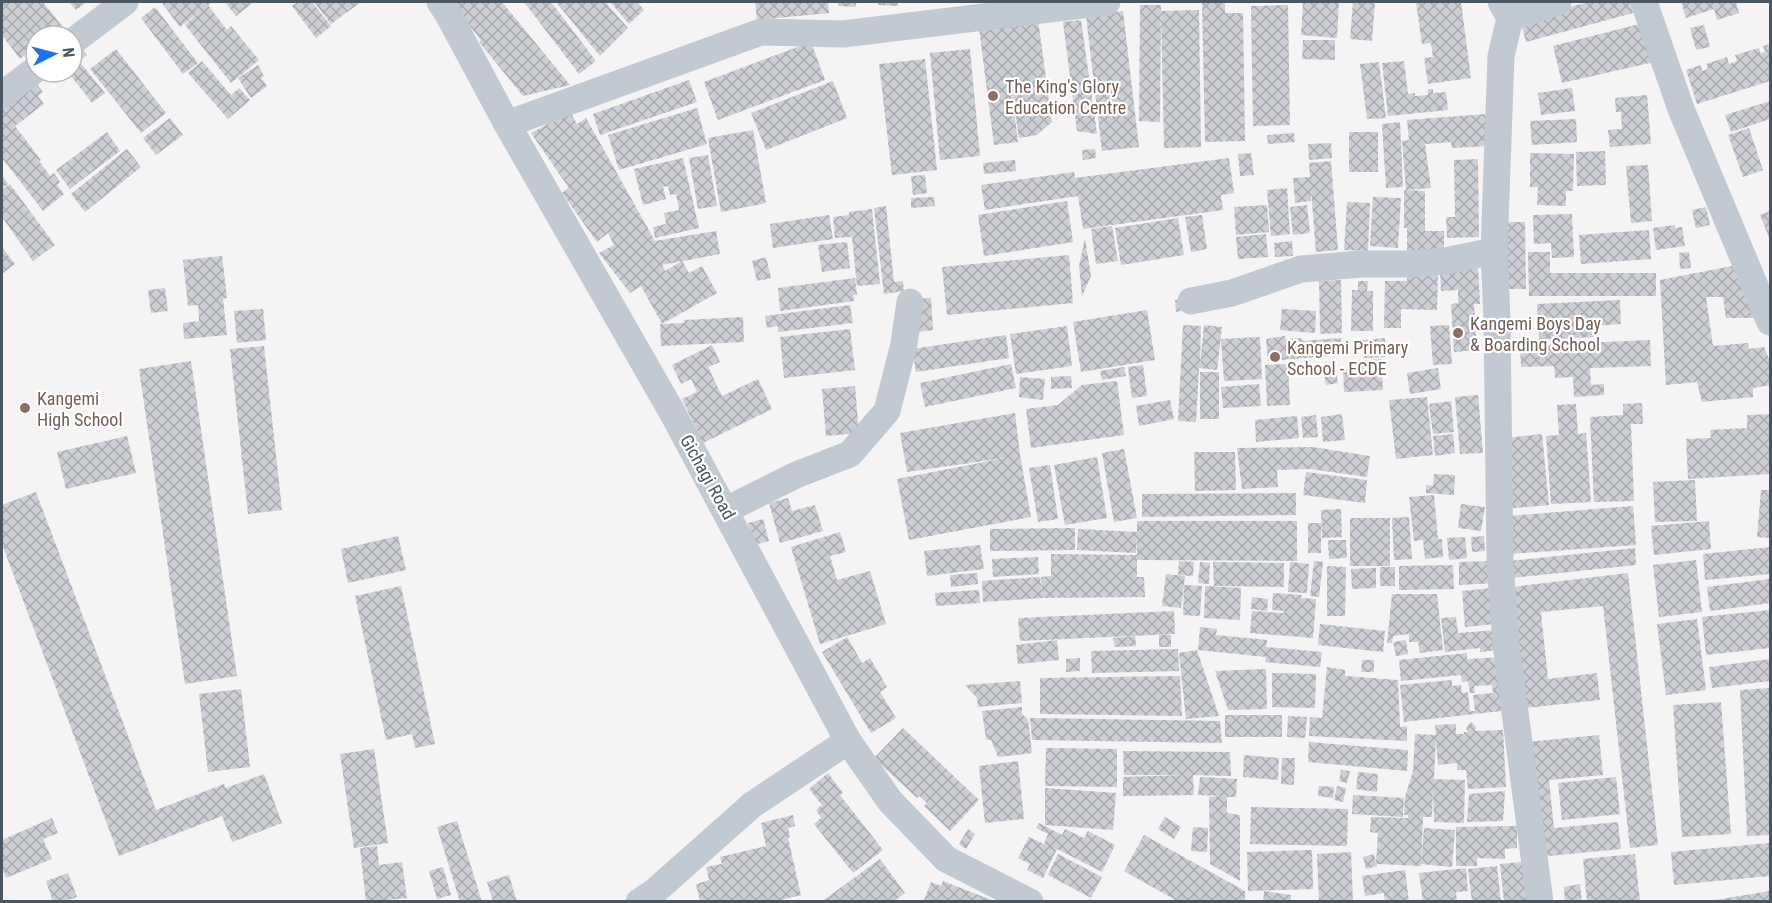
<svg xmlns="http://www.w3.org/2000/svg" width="1772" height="903" viewBox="0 0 1772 903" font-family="'Roboto Condensed',sans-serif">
<defs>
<pattern id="building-cross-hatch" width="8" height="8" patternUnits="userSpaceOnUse" patternTransform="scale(1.5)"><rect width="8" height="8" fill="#cdcfd5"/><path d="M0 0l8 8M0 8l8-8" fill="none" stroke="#a8abb0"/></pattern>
</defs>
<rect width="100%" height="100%" fill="#f5f3f3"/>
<g fill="url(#building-cross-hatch)">
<path d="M2 2H43L62 26 49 36H36V46L20 59 2 35Z"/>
<path d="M69 2H87L76 10Z"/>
<path d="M161 2H213L208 5 227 30 231 26 259 60 231 83 185 25 202 10 180 27Z"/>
<path d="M225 2H254L236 16Z"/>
<path d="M298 2H312L331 26 316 38 292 6Z"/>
<path d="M314 2H361L331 24Z"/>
<path d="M451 2H502L570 85 523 96 479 42 481 40Z"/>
<path d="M524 2H551L596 61 579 74Z"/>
<path d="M556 2H605L628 28 600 56Z"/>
<path d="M610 2H640L638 3 644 10 629 24Z"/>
<path d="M755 2H828L829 13 757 20Z"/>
<path d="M838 2H856V7L838 6Z"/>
<path d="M878 2H898V6L878 5Z"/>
<path d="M1303 2H1339L1337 38 1301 35Z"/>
<path d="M1353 2H1375L1372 41 1350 39Z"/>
<path d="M1416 2H1461L1471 78 1428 84 1424 58 1433 57 1431 43 1422 44Z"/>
<path d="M1589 2H1630L1633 13 1526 42 1520 20Z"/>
<path d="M1681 2H1736L1739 13 1717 20 1714 9 1686 18Z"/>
<path d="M1202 3H1225V13H1243L1245 141 1205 142Z"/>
<path d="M1140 5H1161L1160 122 1139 121Z"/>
<path d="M1288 5 1290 125 1253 126 1251 6Z"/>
<path d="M155 7 198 63 183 74 141 18Z"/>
<path d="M1199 10 1201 147 1164 148 1161 11Z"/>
<path d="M1123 11 1139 147 1102 151 1086 16Z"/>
<path d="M1038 20 1052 122 1037 135 1019 138 1010 80 1018 142 994 145 979 28Z"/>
<path d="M1081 20 1097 134 1077 131 1063 22Z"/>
<path d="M1643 23 1654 62 1562 83 1553 46Z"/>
<path d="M1704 25 1710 47 1696 50 1690 28Z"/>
<path d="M1303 40H1335V60L1302 59Z"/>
<path d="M811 42 825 80 718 120 704 82Z"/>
<path d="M79 44 87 55 79 61 105 93 92 103 68 72H72V50Z"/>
<path d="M1770 44V81L1697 104 1686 70 1701 65 1702 71 1708 69 1706 64 1727 57 1729 64 1737 61 1735 55 1759 48 1760 53 1765 52 1763 46Z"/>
<path d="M116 49 166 113 141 133 90 69Z"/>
<path d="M970 49 980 156 940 160 930 53Z"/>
<path d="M925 59 937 170 892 175 879 64Z"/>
<path d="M202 61 231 95 239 88 250 100 228 119 188 73Z"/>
<path d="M1404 61 1408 94 1415 93V96L1428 95V89H1433V93L1446 92 1448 110 1388 116 1382 63Z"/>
<path d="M1379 62 1386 118 1367 119 1360 64Z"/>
<path d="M258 65 264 76 261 78 267 86 251 98 238 78Z"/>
<path d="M689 80 697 102 600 135 593 114Z"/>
<path d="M833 81 847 118 766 150 751 113Z"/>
<path d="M35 82 43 92 38 96 44 104 15 126 41 160 39 161 50 176 54 173 60 182 57 185 64 194 43 211 2 158V108Z"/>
<path d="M1572 88 1575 111 1541 115 1538 93Z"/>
<path d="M1647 95 1651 144 1610 147 1608 130 1622 129 1621 112H1616L1615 98Z"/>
<path d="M1770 101V119L1731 132 1725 115Z"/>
<path d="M697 108 707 144 619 170 608 135Z"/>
<path d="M570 112 577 124 586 118 655 241 716 231 720 254 662 265 665 271 682 261 689 273 702 266 717 293 662 324 641 286 630 293 599 253 614 245 608 233 597 242 562 193 569 188 531 133Z"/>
<path d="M1486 114 1488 146 1452 148 1451 142 1425 144 1431 188 1406 190 1402 141 1409 140 1407 120Z"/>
<path d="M170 118 183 135 156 155 143 138Z"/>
<path d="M1576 119 1577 142 1532 145 1530 121Z"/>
<path d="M1400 122 1403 187 1386 188 1382 124Z"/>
<path d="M1749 128 1763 170 1743 177 1728 135Z"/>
<path d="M753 130 766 203 721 212 708 138Z"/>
<path d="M107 132 120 151 70 189 56 170Z"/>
<rect x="1349" y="132" width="29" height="40"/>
<path d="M1294 133 1295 142 1268 144 1267 135Z"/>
<path d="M1331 143 1332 158 1309 160 1308 144Z"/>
<path d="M127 149 141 167 85 212 71 194Z"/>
<path d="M1095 149 1096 158 1083 160 1082 150Z"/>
<path d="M1605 151 1606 185 1577 186 1576 152Z"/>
<path d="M1251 153 1254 175 1240 176 1238 154Z"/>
<path d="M1530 153 1574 154 1573 191H1566V206L1537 205 1538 187H1530Z"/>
<path d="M708 155 717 206 698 209 689 158Z"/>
<path d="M683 158 699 228 655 238 653 227 666 224 664 213 679 210 676 194 670 195 668 186 663 187 666 199 643 205 634 169Z"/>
<path d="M1229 158 1234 193 1221 195 1223 210 1083 229 1078 196 985 210 981 185 1074 172 1075 178Z"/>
<path d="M1478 159 1479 237 1447 238 1446 217H1455L1454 160Z"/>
<path d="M1015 160 1016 171 984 174 983 163Z"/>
<path d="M1331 161 1338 250 1316 252 1311 190V201L1295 203 1293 178 1310 177 1309 163Z"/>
<path d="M1648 165 1652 221 1631 223 1626 166Z"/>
<path d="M2 175 8 184 2 188Z"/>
<path d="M925 175 927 193 913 195 911 176Z"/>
<path d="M10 184 55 245 33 261 2 217V190Z"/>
<path d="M1287 188 1290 234 1271 236 1267 190Z"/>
<path d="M1404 190 1425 191V231H1444V255H1407V228H1404Z"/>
<path d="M934 197 935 206 911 208V198Z"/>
<path d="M1373 197 1401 198 1398 248 1370 246Z"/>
<path d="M1067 201 1073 242 984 256 978 215Z"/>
<path d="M1347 202 1370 203 1368 251 1344 250Z"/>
<path d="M1267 205 1269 232 1236 235 1234 207Z"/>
<path d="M1307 205 1310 233 1293 235 1290 207Z"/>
<path d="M886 206 894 282 903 281 904 291 884 294 874 208Z"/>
<path d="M1706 207 1710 225 1696 228 1692 210Z"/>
<path d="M872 209 880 284 857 286 852 237 835 238 833 217 849 215V212Z"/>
<path d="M1770 211V240L1760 215Z"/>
<path d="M1572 214 1574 257 1552 258 1551 243 1534 244 1533 215Z"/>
<path d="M829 215 833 239 773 248 770 224Z"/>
<path d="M1202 215 1207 249 1191 252 1185 217Z"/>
<path d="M1178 218 1184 255 1121 265 1115 228Z"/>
<path d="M1504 222H1525L1526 289H1505Z"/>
<path d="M1675 225V228L1682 227 1685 246 1656 250 1653 228Z"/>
<path d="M1112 226 1118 261 1096 264 1091 229Z"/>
<path d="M1649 230 1651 259 1581 264 1579 235Z"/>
<path d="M1266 234 1268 257 1238 259 1236 237Z"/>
<path d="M1085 238 1091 276 1082 296 1079 266Z"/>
<path d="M1292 241 1293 256 1275 257 1274 243Z"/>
<path d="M847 242 850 268 822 272 818 245Z"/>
<path d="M2 247 15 264 2 274Z"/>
<path d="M1528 252H1550V273H1656V296H1529Z"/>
<path d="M1689 252 1691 268 1680 269 1679 253Z"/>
<path d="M1069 255 1073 303 947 315 942 267Z"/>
<path d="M222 256 227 298 223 299 227 335 184 339 183 323 199 321 198 305 188 306 183 260Z"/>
<path d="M766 257 771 278 757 281 752 261Z"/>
<path d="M1478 266 1480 304H1474L1477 350 1454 352 1451 304 1458 303V290L1441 291 1440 268Z"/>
<path d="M1732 266 1754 318H1726L1723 297H1706L1713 346 1748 343 1749 349 1764 347 1770 361V385L1753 388V397L1702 402 1697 382 1666 385 1660 280Z"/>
<path d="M1407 274 1438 275 1437 310 1401 309V328H1384L1385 281H1407Z"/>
<path d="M855 278 857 295H853L854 301 780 311 778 288Z"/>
<path d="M1341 280 1342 333 1320 334 1319 281Z"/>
<path d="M1358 281H1368L1367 291H1373V331H1351L1352 290H1358Z"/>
<path d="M165 288 168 311 151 313 148 290Z"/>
<path d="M931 298 933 330 918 332 916 299Z"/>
<path d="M1184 299 1186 310 1176 312 1175 300Z"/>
<path d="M1620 300 1621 324 1593 326 1594 337 1539 340 1537 304Z"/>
<path d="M850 305 853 323 778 332V326L767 328 765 316Z"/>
<path d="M263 309 266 340 237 343 234 311Z"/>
<path d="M1282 309 1316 311 1315 333 1280 330Z"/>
<path d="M1147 310 1155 360 1081 372 1073 322Z"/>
<path d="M743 317 744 342 661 346 660 324 684 323V320Z"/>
<path d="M1183 325 1201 326 1200 365 1204 325 1222 327 1217 370 1199 368 1196 422 1178 421Z"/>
<path d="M1449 325 1452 364 1433 365 1430 326Z"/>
<path d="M1067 326 1072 366 1016 374 1010 334Z"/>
<path d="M850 329 855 370 784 378 780 337Z"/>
<path d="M1006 335 1009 358 916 372 912 349Z"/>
<path d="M1285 336V339L1302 338V341L1341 338 1342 355 1268 361 1266 339Z"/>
<path d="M1260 337 1262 379 1224 381 1221 339Z"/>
<path d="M1385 338V357L1364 358 1363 340Z"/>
<path d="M1650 340 1651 366 1590 368 1591 385 1604 384V395L1574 397 1573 377 1555 378 1554 366 1521 367 1520 346Z"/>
<path d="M712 345 720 362 708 367 722 396 758 379 772 409 703 443 682 399 697 392 691 379 681 384 672 365Z"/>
<path d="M264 346 282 510 248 514 230 349Z"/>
<path d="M1381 359 1383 390 1344 392 1343 370 1355 369 1354 361Z"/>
<path d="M191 361 237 676 185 684 139 369Z"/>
<path d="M1011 364 1016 388 925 407 920 383Z"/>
<path d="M1288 364 1290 405 1267 406 1265 365Z"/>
<path d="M1143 365 1147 396 1132 398 1128 367Z"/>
<path d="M1124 367 1126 376 1102 380 1100 371Z"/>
<path d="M1438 368 1441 389 1410 394 1407 373Z"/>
<rect x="1200" y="372" width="19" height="47"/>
<path d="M1336 372 1338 383 1326 385 1324 373Z"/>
<path d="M1071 376 1072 388 1051 389V377Z"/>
<path d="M1020 377 1045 379 1043 400 1019 397Z"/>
<path d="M1117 381 1124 435 1031 448 1026 409 1058 405 1082 385Z"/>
<path d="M1259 384 1261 406 1223 408 1221 387Z"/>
<path d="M855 386 859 433 826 436 822 389Z"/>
<path d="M1478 395 1483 453 1460 454 1455 397Z"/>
<path d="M1427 397 1433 455 1396 459 1389 400Z"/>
<path d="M1170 400 1174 419 1139 426 1136 406Z"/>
<path d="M1451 401 1454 432 1433 434 1429 404Z"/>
<path d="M1642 403 1643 424H1631L1634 501 1594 502 1590 417 1623 415V404Z"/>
<path d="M1576 404 1578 434 1586 433 1591 502 1551 504 1546 436 1559 435 1557 405Z"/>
<path d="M1015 413 1020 455 1031 517 909 540 897 479 1005 458 907 472 900 433Z"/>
<path d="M1342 414 1345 440 1323 442 1321 417Z"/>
<path d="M1770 414V474L1688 479 1686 439 1711 438 1710 430 1747 428V415Z"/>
<path d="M1316 415 1318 437 1303 438 1301 417Z"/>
<path d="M1297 416 1299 438 1256 442 1255 420Z"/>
<path d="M1453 434 1455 453 1435 456 1433 436Z"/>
<path d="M1542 434 1549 505 1504 509 1507 438Z"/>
<path d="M127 436 136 473 66 489 57 452Z"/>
<path d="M1313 447 1370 456 1367 477 1310 469 1277 470 1278 487 1242 489 1237 448Z"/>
<path d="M1124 449 1137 518 1114 522 1102 453Z"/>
<path d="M1194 452H1235L1236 490 1195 491Z"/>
<path d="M1097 457 1107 518 1065 525 1054 465Z"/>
<path d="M1050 465 1058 519 1038 522 1029 468Z"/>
<path d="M1306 472 1367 480 1365 503 1303 495Z"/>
<path d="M1434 474 1455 475 1454 495 1426 493V485L1433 486Z"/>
<path d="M1695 480 1697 521 1655 522 1653 482Z"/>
<path d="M1761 490H1770V538L1757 537Z"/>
<path d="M36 492 156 810 224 784 226 788 264 774 282 823 232 842 222 816 119 856 2 544V505Z"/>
<path d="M1296 493V515L1142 517V494Z"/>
<path d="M1434 495 1438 539 1430 540 1442 539 1443 557 1425 559 1423 540 1414 541 1409 497Z"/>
<path d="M788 498 792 511 815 505 823 531 780 543 769 503Z"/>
<path d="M1461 504 1485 507 1481 531 1458 528Z"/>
<path d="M1633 506 1636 545 1510 554 1507 516Z"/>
<path d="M1341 509 1342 537 1322 538 1321 510Z"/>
<path d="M1409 517 1412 559 1394 560 1392 518Z"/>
<rect x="1350" y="518" width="40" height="48"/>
<path d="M763 519 769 541 754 545 748 523Z"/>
<path d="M1137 521H1297V561L1137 560V577H1144L1145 597 1042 598 983 602 982 581 1040 577 1042 592 1041 577 1051 576V554L1137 555V536L1136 553 1077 550 1078 529 1137 532Z"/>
<path d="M1709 521 1711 549 1654 555 1651 526Z"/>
<rect x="1308" y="523" width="13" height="30"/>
<path d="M1075 528V550L990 551V529Z"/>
<path d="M840 532 846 552 830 556 837 580 870 571 886 624 820 644 791 547Z"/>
<path d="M398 536 406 570 348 583 341 549Z"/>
<path d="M1484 536 1485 551 1472 552 1471 537Z"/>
<path d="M1465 537 1467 558 1449 560 1447 538Z"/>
<path d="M1328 540H1346L1347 558 1329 559Z"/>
<path d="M980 545 984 569 927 576 924 551Z"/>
<path d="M1770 547V574L1705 580 1703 554Z"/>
<path d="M1635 548 1636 565 1511 578 1510 561Z"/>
<path d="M1038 557 1039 574 993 577 992 559Z"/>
<path d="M1696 560 1702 612 1659 617 1653 565Z"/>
<path d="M1179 561 1194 562 1193 576 1178 575Z"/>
<path d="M1314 561 1323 562 1319 597 1310 596Z"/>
<path d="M1494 561 1495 583 1459 585V562Z"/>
<path d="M1200 562 1210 563 1209 584 1198 583Z"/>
<path d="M1213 562 1284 563V587L1214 586Z"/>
<path d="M1290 562 1309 564 1307 593 1288 592Z"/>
<path d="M1453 565 1454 589 1399 590V566Z"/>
<path d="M1327 566 1346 567 1345 616H1327Z"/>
<rect x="1380" y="567" width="15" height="19"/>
<path d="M1376 568V588L1352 589 1351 569Z"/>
<path d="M977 573 978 584 951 587 950 575Z"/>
<path d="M1628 573 1658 845 1630 848 1603 606 1541 612 1548 679 1597 673 1600 700 1526 708 1512 587Z"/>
<path d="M1166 574 1185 576 1181 608 1162 606Z"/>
<path d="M1770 579V603L1710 611 1707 587Z"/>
<path d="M1184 585 1202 586 1200 616 1183 615Z"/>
<path d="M401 586 435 744 415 748 412 734 386 740 355 596Z"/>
<path d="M1205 586 1241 588 1240 620 1204 618Z"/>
<path d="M1492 588 1495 624 1465 627 1462 591Z"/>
<path d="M979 590 980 603 936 606 935 593Z"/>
<path d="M1273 593 1302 595 1301 598 1316 599 1313 638 1250 633 1252 611 1284 613V611L1272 610Z"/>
<path d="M1392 594H1437L1443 650 1420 653 1418 642H1409V634L1393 636 1392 643H1387Z"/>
<path d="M1252 597 1268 599 1267 611 1251 609Z"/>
<path d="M1770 610V648L1706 655 1702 617Z"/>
<path d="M1174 611 1175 634 1020 641 1018 618Z"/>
<path d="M1456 617 1458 633 1498 630 1499 650 1480 652V648L1445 652 1441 618Z"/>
<path d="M1697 619 1706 690 1666 695 1657 624Z"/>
<path d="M1320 624 1385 631 1383 652 1318 645Z"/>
<path d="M1200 627 1217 629 1216 635 1267 640 1266 647 1322 652 1320 667 1265 662 1266 657 1198 650Z"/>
<rect x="1159" y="635" width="12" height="12"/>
<path d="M1135 636 1136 646 1115 647 1113 638Z"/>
<path d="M847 637 862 663 870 658 887 687 880 692 896 718 871 733 822 652Z"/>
<path d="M1057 640 1059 660 1018 664 1016 645Z"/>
<path d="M1406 640 1408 654 1396 656 1393 642Z"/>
<path d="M1178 649 1179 671 1092 673 1091 651Z"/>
<path d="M1197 650 1219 716 1186 719 1179 653Z"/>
<path d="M1467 653V659L1505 657 1510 710 1404 722 1400 685 1452 680V686L1461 685 1462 693 1468 692 1470 711H1475L1473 695 1493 693 1492 685 1474 686 1475 693H1470L1468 681 1462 682 1461 675 1401 681 1399 660Z"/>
<path d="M1080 658V671L1066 672V659Z"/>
<path d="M1770 659V681L1712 688 1709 667Z"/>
<path d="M1362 660H1374V672H1361Z"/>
<path d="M1327 667 1345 670V676L1398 680 1400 727 1407 726V741L1309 736 1310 717 1322 718Z"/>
<path d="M1266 669 1267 709 1228 710 1215 671Z"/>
<path d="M1272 673 1316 674 1315 708 1272 707Z"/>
<path d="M1180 676 1182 716 1040 714V678Z"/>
<path d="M1020 681 1022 703 978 707 977 698 965 685Z"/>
<path d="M1770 688V835L1747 836 1740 690Z"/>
<path d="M241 689 250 767 208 772 199 694Z"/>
<path d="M1721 702 1731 834 1682 837 1673 705Z"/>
<path d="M1022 707V714L1028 719 1032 753 998 757 991 740 986 739 982 711Z"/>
<rect x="1225" y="715" width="57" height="22"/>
<path d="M1288 716 1307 717 1305 738 1287 737Z"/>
<path d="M1030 718 1220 721 1222 743 1032 740Z"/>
<path d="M1471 722 1476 727 1475 731 1503 730 1506 787 1468 789 1466 770H1457V763L1438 765 1436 738 1434 779 1465 780 1464 823 1434 822 1433 789 1432 817H1423L1421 866 1377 864V866L1366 869 1363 857 1374 854 1376 863 1378 833 1370 832 1371 817 1408 818V815H1404L1405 797 1413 771 1415 734 1436 735 1435 725 1456 724V734H1464V732H1468L1466 728Z"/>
<path d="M903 728 979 800 950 831 924 806 927 803 919 796 917 798 874 758Z"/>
<path d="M1599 735 1603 775 1549 780 1554 828 1618 822 1621 849 1538 857 1527 742Z"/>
<path d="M1309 742 1408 750 1407 771 1308 762Z"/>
<path d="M1046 748 1117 749V787L1045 786Z"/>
<path d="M374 749 388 843 354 848 340 754Z"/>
<path d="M1123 751 1230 752 1231 776 1193 775 1194 795 1123 796V777L1185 775H1124Z"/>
<path d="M1244 755 1279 758 1278 780 1243 777Z"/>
<path d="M1282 758H1295L1294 785 1281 784Z"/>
<path d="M1018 761 1024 819 985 823 979 766Z"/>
<path d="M1341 770 1350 771 1347 783 1339 781Z"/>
<path d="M1358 772 1378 774 1377 792 1356 789Z"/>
<path d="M828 773 843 793 840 795 883 850 853 873 814 824 821 818 816 810 822 805 809 789Z"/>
<path d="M1200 777 1237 779 1236 797H1227V813L1240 815V881L1210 864 1209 797 1222 796 1198 795Z"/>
<path d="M1616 777 1620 814 1562 820 1558 783Z"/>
<path d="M1319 786 1334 787 1333 798 1318 796Z"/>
<path d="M1337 786 1346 788 1343 802 1334 800Z"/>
<path d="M1045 788 1116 793 1113 830 1045 825Z"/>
<path d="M1505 791 1503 821 1467 822 1469 794Z"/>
<path d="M1353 795 1404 798 1403 817 1352 814Z"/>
<path d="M1251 807 1348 809 1347 846 1250 844Z"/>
<path d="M793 815 795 826 788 828 790 837 788 838 801 895 773 902H700L696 884 709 880 706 867 722 864 720 857 766 846 761 823Z"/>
<path d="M1165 817 1181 827 1174 839 1158 829Z"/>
<path d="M52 818 58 833 43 839 52 859 6 878 2 867V840Z"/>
<path d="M457 821 482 902H460L437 827Z"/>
<path d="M1039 823 1062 835 1065 829 1084 838 1088 831 1115 845 1102 872 1057 849 1043 878 1027 870 1030 864 1018 858 1029 837 1044 844 1048 834 1036 828Z"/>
<path d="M1517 826V848L1505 849V859L1477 858V866H1456V827Z"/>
<path d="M1193 827 1208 828 1207 852 1191 851Z"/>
<path d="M1424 828 1455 830 1452 867 1421 864Z"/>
<path d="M968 829 975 834 966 849 959 844Z"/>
<path d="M1144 835 1245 891V902H1179L1124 871Z"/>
<path d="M1770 843V876L1674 885 1671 852Z"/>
<path d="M377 846 379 865 402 862 407 898 366 902 360 848Z"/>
<path d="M1312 850 1313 889 1248 891 1247 852Z"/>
<path d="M1351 852 1353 902H1319L1317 854Z"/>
<path d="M1058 854 1102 877 1091 898 1048 875Z"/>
<path d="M1635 854 1640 902H1587L1583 859Z"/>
<path d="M880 859 905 893 893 902H821Z"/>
<path d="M1522 862 1527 902H1504L1500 864Z"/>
<path d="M1497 866 1501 902H1472L1468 869Z"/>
<path d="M443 867 451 895 437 899 429 871Z"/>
<path d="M1466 868 1468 891 1456 892 1457 902H1423L1419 873Z"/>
<path d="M1405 870 1409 902H1385L1384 893 1365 896 1362 876Z"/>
<path d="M68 873 77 897 63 902H53L46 881Z"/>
<path d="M509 875 517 902H493L487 882Z"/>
<path d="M943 881 994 901V902H928L924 900 931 882 941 886Z"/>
<path d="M1580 884 1582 902H1565L1564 887Z"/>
<path d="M1264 891 1291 895V902H1263Z"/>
<path d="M1770 891V902H1715V900Z"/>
</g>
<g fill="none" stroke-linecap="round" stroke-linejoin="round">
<g stroke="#c1cad2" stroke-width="27">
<path d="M440 2 448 14 507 124 672 412 848 741 890 801 946 859 1030 902"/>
<path d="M1501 2 1510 18 1501 56 1494 251 1497 318 1500 562 1506 644 1540 902"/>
<path d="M1644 2 1681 109 1770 322"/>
<path d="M1510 18 1558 2"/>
<path d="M72 42 125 2"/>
<path d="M2 95 36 69"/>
<path d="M507 124 761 32 843 34 1107 2"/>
<path d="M1191 301 1232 293 1301 269 1361 264H1408L1445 261 1494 251"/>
<path d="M726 510 796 475 850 454 887 411 904 344 910 302"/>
<path d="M639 902 654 892 752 805 848 741"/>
</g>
</g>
<g fill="#8d6e63" stroke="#fff" stroke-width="2">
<circle cx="993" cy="96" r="6"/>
<circle cx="1458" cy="333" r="6"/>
<circle cx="1275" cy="357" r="6"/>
<circle cx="25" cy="408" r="6"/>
</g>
<g text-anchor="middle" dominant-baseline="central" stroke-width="4.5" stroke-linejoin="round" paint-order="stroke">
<g font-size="18" fill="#785e54" stroke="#fff" text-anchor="start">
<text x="1005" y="86">The King's Glory<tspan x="1005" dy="21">Education Centre</tspan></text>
<text x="1470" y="323">Kangemi Boys Day<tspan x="1470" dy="21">&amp; Boarding School</tspan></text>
<text x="1287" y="347">Kangemi Primary<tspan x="1287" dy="21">School - ECDE</tspan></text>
<text x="37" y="398">Kangemi<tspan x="37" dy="21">High School</tspan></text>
</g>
<g font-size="18" fill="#4a5661" stroke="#fff">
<text transform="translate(708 477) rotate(61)">Gichagi Road</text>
</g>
</g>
<rect width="1772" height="903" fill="none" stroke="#4a5661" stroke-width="6"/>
<g transform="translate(54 54) rotate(84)"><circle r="28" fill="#ffffff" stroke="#b7bbc0" stroke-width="1.5"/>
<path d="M0-4.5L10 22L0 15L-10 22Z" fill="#1a73e8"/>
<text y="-9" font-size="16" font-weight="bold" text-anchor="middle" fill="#4a5661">N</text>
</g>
</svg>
